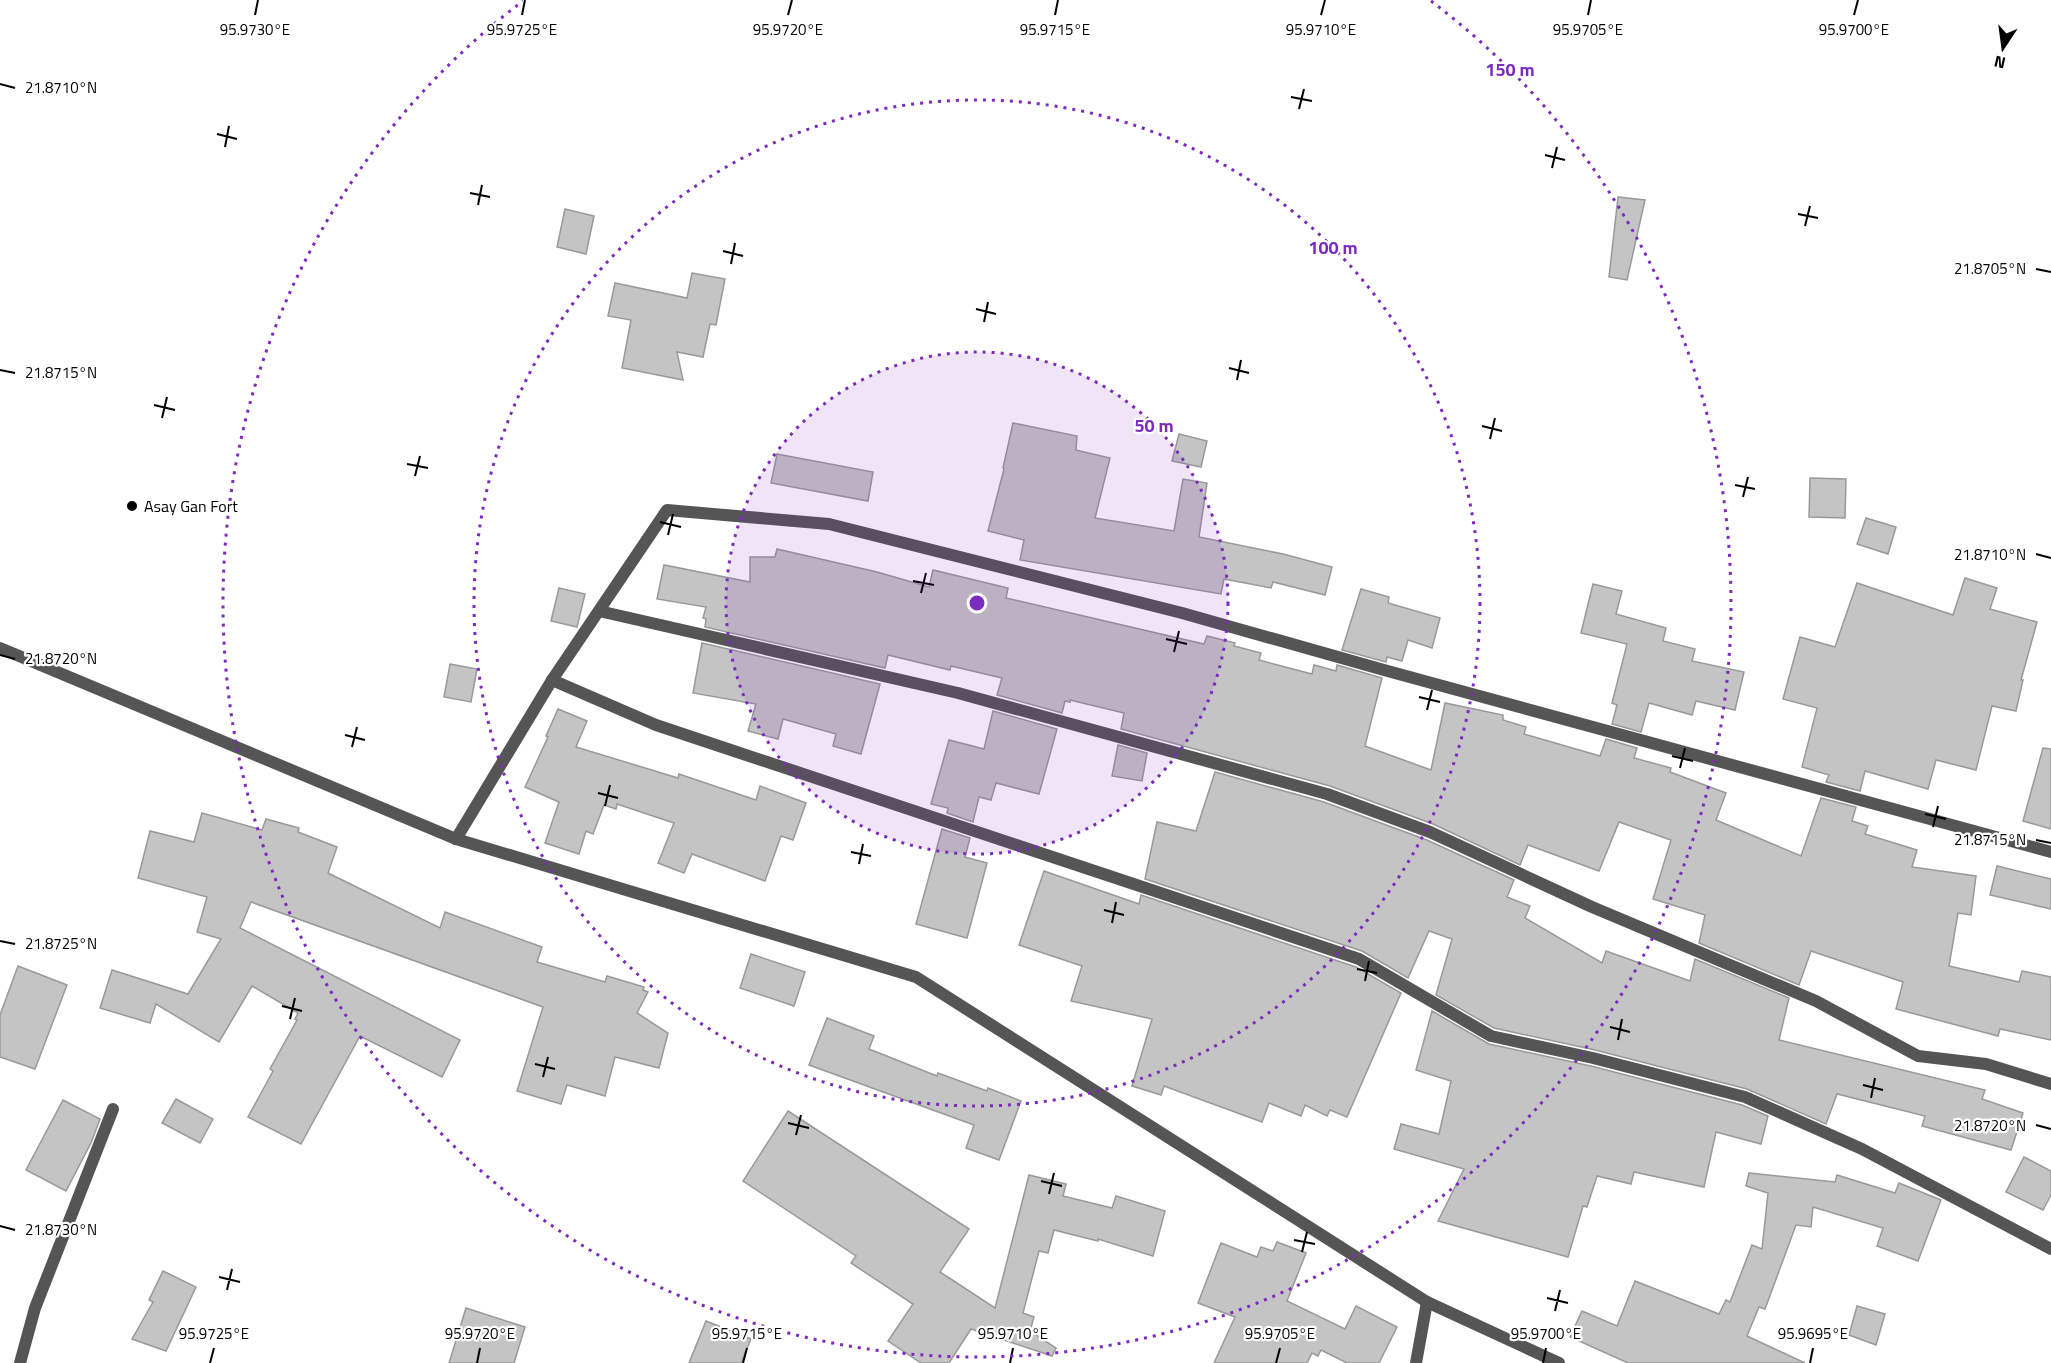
<svg xmlns="http://www.w3.org/2000/svg" width="2051" height="1363" viewBox="0 0 2051 1363" font-family="'Titillium Web',sans-serif">
<rect width="100%" height="100%" fill="#fff"/>
<g fill="#c4c4c4" stroke="#999" stroke-width="1.5">
<path d="M1618 197 1645 200 1627 280 1609 277Z"/>
<path d="M565 209 594 216 586 254 557 247Z"/>
<path d="M692 273 725 279 716 325 710 324 703 357 677 352 683 380 622 368 631 320 608 316 615 283 687 298Z"/>
<path d="M1013 423 1077 436 1076 450 1110 458 1095 518 1174 531 1183 479 1207 483 1199 537 1283 554 1332 567 1325 595 1273 582 1271 588 1224 579 1221 594 1020 560 1024 540 988 531 1004 469 1003 468Z"/>
<path d="M1179 434 1207 441 1201 467 1172 461Z"/>
<path d="M777 454 873 472 868 501 771 483Z"/>
<path d="M1810 478 1846 479 1845 518 1809 517Z"/>
<path d="M1866 518 1896 527 1888 554 1857 544Z"/>
<path d="M777 549 877 572 929 587 933 570 1008 588 1006 598 1204 644 1207 636 1235 643 1234 646 1261 653 1259 660 1312 674 1314 665 1336 671 1337 665 1382 678 1365 746 1431 770 1445 703 1503 715V720L1526 727 1524 734 1600 756 1606 739 1637 748 1634 758 1671 768 1670 772 1726 793 1716 820 1801 856 1821 798 1856 807 1852 821 1868 826 1865 834 1917 850 1912 867 1976 876 1971 915 1958 913 1949 966 2019 982 2022 971 2051 977V1040L2000 1029 1998 1036 1896 1009 1903 982 1811 951 1799 985 1699 943 1705 915 1653 899 1671 840 1619 822 1599 871 1528 845 1520 865 1433 824 1330 786 1121 729 1124 713 1070 700V702L1065 701 1062 713 997 695 1002 678 951 666 950 670 888 655 885 668 705 627 706 619 703 618 706 607 657 599 664 565 750 582V557H775Z"/>
<path d="M1965 578 1997 588 1990 609 2037 622 2021 680H2023L2016 711 1992 706 1976 770 1936 760 1928 789 1865 771 1860 791 1826 782 1829 775 1802 767 1817 708 1783 699 1800 637 1835 647 1857 583 1953 615Z"/>
<path d="M1593 584 1622 591 1616 614 1666 628 1663 641 1695 649 1692 661 1744 672 1735 710 1696 701 1692 715 1649 703 1641 732 1612 724 1617 705 1612 703 1627 644 1581 633Z"/>
<path d="M559 588 585 594 577 627 551 621Z"/>
<path d="M1361 589 1389 597 1388 603 1440 618 1432 648 1408 640 1402 661 1387 657 1386 662 1342 650Z"/>
<path d="M702 643 880 684 861 754 833 746 836 734 783 719 778 739 748 731 756 704 693 693Z"/>
<path d="M450 664 477 669 471 702 444 697Z"/>
<path d="M558 709 587 721 576 747 678 778 679 774 756 800 760 786 806 803 793 840 781 836 765 881 692 854 684 873 658 863 674 823 617 804 616 809 604 805 593 834 586 831 579 854 545 843 559 802 525 787 548 737 546 736Z"/>
<path d="M993 711 1057 729 1039 794 996 783 991 800 979 797 973 822 947 813 948 808 931 804 949 740 984 749Z"/>
<path d="M1118 745 1147 753 1142 781 1112 776Z"/>
<path d="M2043 748 2051 749V829L2023 821Z"/>
<path d="M1215 772 1324 802 1427 840 1514 880 1507 897 1530 906 1525 918 1602 963 1606 951 1690 981 1695 959 1789 998 1779 1040 1985 1090 1982 1099 2023 1113 2011 1150 1922 1126 1925 1116 1837 1094 1826 1124 1747 1089 1595 1050 1494 1028 1436 995 1452 939 1429 931 1408 978 1362 951 1145 879 1157 822 1196 831Z"/>
<path d="M202 813 262 830 266 819 299 828 298 832 337 847 328 873 440 928 445 912 542 947 537 962 605 982 607 976 644 987 643 990 648 992 637 1013 668 1033 659 1068 615 1057 605 1096 567 1085 561 1104 517 1091 543 1007 251 902 240 928 460 1040 442 1077 360 1036 301 1144 248 1117 273 1071 270 1069 297 1020 295 1019 298 1013 252 986 219 1042 156 1004 150 1023 100 1008 112 970 188 994 221 939 197 932 207 897 138 878 150 831 194 842Z"/>
<path d="M942 829 970 838 965 857 987 863 967 938 916 924Z"/>
<path d="M1997 866 2051 879V909L1990 895Z"/>
<path d="M1044 871 1139 904 1141 895 1356 967 1401 993 1347 1117 1330 1110 1327 1116 1305 1105 1301 1116 1269 1103 1262 1122 1164 1086 1161 1095 1132 1086 1152 1019 1071 1001 1082 966 1019 945Z"/>
<path d="M751 954 805 972 794 1006 740 988Z"/>
<path d="M18 966 67 985 35 1069 0 1057V1015Z"/>
<path d="M1432 1011 1489 1044 1591 1066 1742 1105 1768 1116 1761 1144 1716 1132 1704 1187 1634 1172 1631 1184 1597 1176 1587 1207 1583 1206 1568 1257 1438 1221 1464 1169 1394 1149 1401 1124 1439 1134 1451 1081 1416 1070Z"/>
<path d="M827 1018 874 1036 869 1049 937 1076 938 1073 987 1091 988 1088 1021 1101 999 1160 966 1148 974 1125 809 1065Z"/>
<path d="M176 1099 213 1119 200 1143 162 1123Z"/>
<path d="M63 1100 100 1119 91 1143 66 1191 26 1170Z"/>
<path d="M788 1111 969 1229 940 1272 995 1308 1029 1175 1066 1184 1063 1196 1112 1208 1116 1196 1165 1211 1153 1256 1098 1239V1241L1054 1230 1048 1253 1039 1251 1023 1313 1034 1317 1030 1331 1056 1348 1052 1356 971 1329 949 1363H921L888 1341 913 1304 851 1263 856 1256 743 1181Z"/>
<path d="M2024 1157 2051 1171V1195L2043 1210 2006 1192Z"/>
<path d="M1749 1173 1835 1182 1837 1175 1895 1193 1899 1183 1941 1200 1918 1261 1877 1246 1883 1228 1813 1207 1811 1227 1796 1225 1765 1309 1759 1307 1747 1336 1805 1363H1628L1570 1337 1582 1311 1617 1326 1635 1281 1719 1314 1726 1300 1730 1302 1752 1245 1762 1249 1768 1193 1746 1186Z"/>
<path d="M1277 1242 1306 1253 1287 1301 1345 1329 1356 1306 1397 1327 1379 1363H1347L1321 1350 1318 1356 1312 1353 1307 1363H1214L1235 1317 1198 1303 1221 1243 1257 1257 1261 1247 1273 1251Z"/>
<path d="M163 1271 196 1287 166 1351 132 1339 153 1302 149 1300Z"/>
<path d="M1857 1306 1885 1314 1876 1345 1849 1335Z"/>
<path d="M466 1308 525 1327 514 1363H449Z"/>
<path d="M706 1321 751 1339 741 1363H689Z"/>
</g>
<g fill="none" stroke-linecap="round" stroke-linejoin="round">
<g stroke="#555" stroke-width="12">
<path d="M599 611 958 693 1327 794 1430 832 1592 907 1816 1001 1918 1056 1986 1064 2051 1084"/>
<path d="M0 648 456 839 916 977 1427 1302 1559 1363"/>
<path d="M552 680 656 725 1359 959 1491 1036 1593 1058 1745 1097 1862 1149 2051 1249"/>
<path d="M456 839 552 680 667 510 829 524 1182 613 1384 670 2051 852"/>
<path d="M20 1363 35 1308 113 1109"/>
<path d="M1416 1363 1427 1302"/>
</g>
</g>
<path fill="none" stroke="#000" stroke-width="2" d="M255 15 258 0M522 15 525 0M788 15 792 0M1055 15 1058 0M1321 15 1325 0M1588 15 1591 0M1854 15 1858 0M0 84 15 88M1291 97 1312 101M1299 109 1304 89M217 134 237 139M225 147 229 126M1545 155 1565 160M1552 168 1557 147M470 193 490 197M478 205 482 185M1798 214 1818 218M1805 226 1810 206M723 251 743 256M731 264 735 243M2036 269 2051 272M976 309 996 314M984 322 988 302M1229 368 1249 373M0 370 15 373M1237 380 1241 360M154 405 175 410M162 418 167 397M1482 426 1502 431M1490 439 1495 418M407 464 428 468M415 476 420 456M1735 485 1755 489M1743 497 1748 477M660 522 681 527M668 535 673 514M2036 554 2051 558M913 581 934 585M921 593 926 573M1166 639 1187 644M1174 652 1179 631M0 655 15 659M1419 697 1440 702M1427 710 1432 690M345 735 365 740M352 747 357 727M1672 756 1693 761M1680 768 1685 748M598 793 618 798M605 806 610 785M1925 814 1946 819M1933 827 1938 806M2036 840 2051 843M851 852 871 856M859 864 863 844M1104 910 1124 915M1112 923 1116 902M0 941 15 944M1357 969 1377 973M1365 981 1369 961M282 1006 302 1011M290 1019 295 998M1610 1027 1630 1032M1618 1040 1622 1019M535 1064 555 1069M543 1077 548 1057M1863 1085 1883 1090M1871 1098 1875 1078M788 1123 809 1128M2036 1125 2051 1129M796 1135 801 1115M1041 1181 1062 1186M1049 1194 1054 1173M0 1226 15 1230M1294 1240 1315 1244M1302 1252 1307 1232M219 1277 240 1282M227 1290 232 1269M1547 1298 1568 1303M1555 1311 1560 1290M210 1363 214 1348M477 1363 480 1348M743 1363 747 1348M1010 1363 1013 1348M1276 1363 1280 1348M1543 1363 1546 1348M1810 1363 1813 1348"/>
<circle cx="977" cy="603" r="251" fill="#7b2cbf" fill-opacity=".12"/>
<g fill="none" stroke="#7b2cbf" stroke-width="3" stroke-dasharray="3 6">
<circle cx="977" cy="603" r="251"/>
<circle cx="977" cy="603" r="503"/>
<path d="M1431 1A754 754 0 1 1 523 1"/>
</g>
<circle fill="#000" stroke="#fff" stroke-width="2" cx="132" cy="506" r="6"/>
<g text-anchor="middle" dominant-baseline="central" stroke-width="4.5" stroke-linejoin="round" paint-order="stroke">
<g font-size="16" fill="#000" stroke="#fff" text-anchor="start">
<text x="144" y="506">Asay Gan Fort</text>
</g>
</g>
<g font-size="15" text-anchor="middle" fill="#000" stroke="#fff" stroke-width="4.5" stroke-linejoin="round" paint-order="stroke">
<text x="255" y="35">95.9730°E</text>
<text x="522" y="35">95.9725°E</text>
<text x="788" y="35">95.9720°E</text>
<text x="1055" y="35">95.9715°E</text>
<text x="1321" y="35">95.9710°E</text>
<text x="1588" y="35">95.9705°E</text>
<text x="1854" y="35">95.9700°E</text>
<text x="61" y="93">21.8710°N</text>
<text x="1990" y="274">21.8705°N</text>
<text x="61" y="378">21.8715°N</text>
<text x="1990" y="560">21.8710°N</text>
<text x="61" y="664">21.8720°N</text>
<text x="1990" y="845">21.8715°N</text>
<text x="61" y="949">21.8725°N</text>
<text x="1990" y="1131">21.8720°N</text>
<text x="61" y="1235">21.8730°N</text>
<text x="214" y="1339">95.9725°E</text>
<text x="480" y="1339">95.9720°E</text>
<text x="747" y="1339">95.9715°E</text>
<text x="1013" y="1339">95.9710°E</text>
<text x="1280" y="1339">95.9705°E</text>
<text x="1546" y="1339">95.9700°E</text>
<text x="1813" y="1339">95.9695°E</text>
</g>
<circle cx="977" cy="603" r="9" fill="#7b2cbf" stroke="#fff" stroke-width="3"/>
<g font-size="18" text-anchor="middle" font-weight="bold" fill="#7b2cbf" stroke="#fff" stroke-width="4.5" stroke-linejoin="round" paint-order="stroke">
<text x="1510" y="76">150 m</text>
<text x="1333" y="254">100 m</text>
<text x="1154" y="432">50 m</text>
</g>
<g transform="translate(2003 48) rotate(193)" stroke="#ffffff" stroke-width="4.5" paint-order="stroke">
<path d="M0-4.5L10 22L0 15L-10 22Z" fill="#000000"/>
<text y="-9" font-size="16" font-weight="bold" text-anchor="middle" fill="#000000">N</text>
</g>
</svg>
